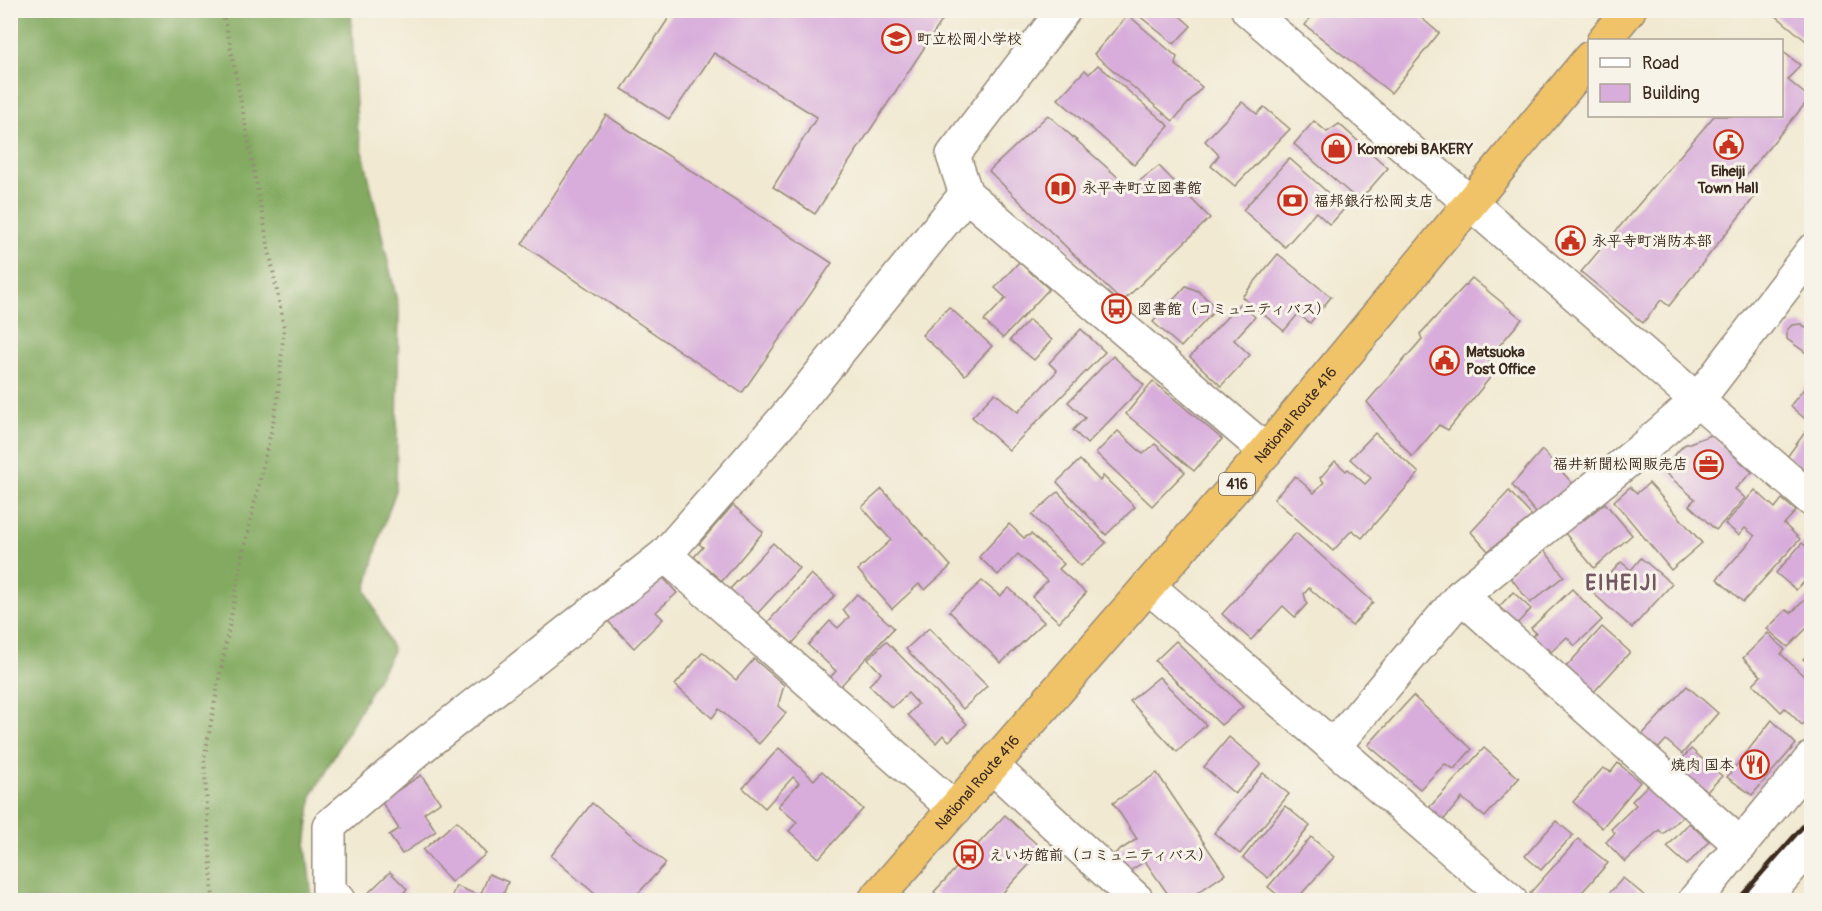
<svg xmlns="http://www.w3.org/2000/svg" width="1822" height="911" viewBox="0 0 1822 911" font-family="Pangolin,'Klee One',sans-serif">
<rect width="100%" height="100%" fill="#f7f3e8"/>
<filter id="ink" filterUnits="userSpaceOnUse"><feTurbulence type="fractalNoise" baseFrequency=".0167" numOctaves="2"/><feDisplacementMap in="SourceGraphic" scale="12" xChannelSelector="R" yChannelSelector="G"/><feConvolveMatrix kernelMatrix="1 2 1 2 8 2 1 2 1" color-interpolation-filters="sRGB"/></filter>
<filter id="wash" filterUnits="userSpaceOnUse"><feTurbulence type="fractalNoise" baseFrequency=".008" numOctaves="4" result="noise"/><feDisplacementMap in="SourceGraphic" scale="24" xChannelSelector="R" yChannelSelector="G"/><feGaussianBlur stdDeviation="1.35" result="paint"/><feColorMatrix in="noise" values="0 0 0 0 0 0 0 0 0 0 0 0 0 0 0 0 0 1.4 0 .05"/><feComposite in="paint" operator="in"/></filter>
<g filter="url(#wash)">
<rect width="100%" height="100%" fill="#f1e9d2"/>
<path fill="#83aa60" stroke="#5f6a3f" stroke-width="1.5" d="M10 11H351L357 126 399 310 396 490 380 536 366 590 393 651 312 795 306 846 312 900H11Z"/>
<g id="blocks">
<g fill="#d8addb">
<path d="M674 10H949L815 214 773 187 817 117 714 53 669 119 622 89Z"/>
<path d="M1132 10H1173L1191 26 1174 44Z"/>
<path d="M1316 10H1412L1439 33 1391 93 1305 25Z"/>
<path d="M1779 10H1812V46L1775 15Z"/>
<path d="M1128 15 1177 57 1175 64 1202 87 1173 121 1094 54Z"/>
<path d="M1782 51 1800 65 1788 80 1810 98 1742 180 1756 195 1669 306 1661 300 1643 323 1581 272 1714 116H1782Z"/>
<path d="M1098 65 1169 126 1134 165 1058 99 1085 70 1089 74Z"/>
<path d="M1242 102 1257 114 1264 107 1290 129 1235 186 1211 166 1219 155 1205 141Z"/>
<path d="M606 115 832 263 742 393 522 244Z"/>
<path d="M1048 115 1130 188 1159 166 1210 218 1122 302 989 171Z"/>
<path d="M1314 121 1327 132 1339 124 1388 168 1359 201 1294 144Z"/>
<path d="M1289 158 1345 208 1330 225 1316 212 1285 247 1243 210Z"/>
<path d="M1278 254 1331 297 1310 323 1298 314 1284 331 1242 297Z"/>
<path d="M1019 262 1049 289 1003 338 984 321 1006 298 995 288Z"/>
<path d="M1472 278 1522 319 1487 360 1497 369 1448 430 1439 425 1412 457 1367 402 1422 339 1420 334Z"/>
<path d="M1186 286 1198 291 1217 308 1181 347 1153 322Z"/>
<path d="M1240 303 1255 317 1234 340 1250 355 1221 386 1190 357Z"/>
<path d="M949 307 992 346 965 375 922 335Z"/>
<path d="M1029 320 1052 340 1034 360 1010 340Z"/>
<path d="M1801 324 1812 331V357L1787 339V330L1792 325Z"/>
<path d="M1081 329 1105 352 1009 450 972 417 995 393 1018 412 1057 371 1049 363Z"/>
<path d="M1113 356 1144 385 1087 444 1073 430 1085 418 1068 402Z"/>
<path d="M1812 379V421L1810 423 1790 406Z"/>
<path d="M1153 381 1222 439 1194 471 1126 414Z"/>
<path d="M1118 431 1143 454 1155 444 1185 472 1152 506 1096 453Z"/>
<path d="M1806 431 1812 433V476L1787 457Z"/>
<path d="M1375 433 1419 473 1362 538 1352 530 1333 551 1274 499 1295 476 1314 493 1324 482 1320 478 1335 461 1346 471 1348 469 1365 484 1371 478 1350 459Z"/>
<path d="M1711 435 1752 472 1735 489 1745 498 1716 530 1689 505 1695 499 1661 469 1684 445Z"/>
<path d="M1542 450 1573 484 1537 514 1512 485Z"/>
<path d="M1080 460 1100 481 1103 476 1135 507 1106 535 1057 482Z"/>
<path d="M1649 483 1702 543 1671 570 1614 501 1630 487 1637 493Z"/>
<path d="M882 489 951 566 925 590 919 584 892 609 858 570 891 540 862 507Z"/>
<path d="M1755 490 1775 508 1782 499 1796 511 1784 524 1800 539 1743 602 1717 579 1755 536 1745 528 1739 535 1725 524Z"/>
<path d="M1509 491 1532 516 1488 551 1471 532Z"/>
<path d="M1058 492 1106 543 1081 566 1032 515Z"/>
<path d="M1605 503 1632 535 1594 568 1564 532 1582 517 1584 520Z"/>
<path d="M733 505 763 532 722 581 694 557 703 547 699 544Z"/>
<path d="M1009 524 1024 538 1031 534 1064 564 1059 569 1086 593 1059 622 1032 597 1047 581 1018 554 998 575 979 557Z"/>
<path d="M1296 533 1373 602 1352 626 1309 588 1304 594 1307 604 1295 617 1283 606 1251 640 1222 614Z"/>
<path d="M773 543 799 568 757 614 730 589Z"/>
<path d="M1802 543 1808 548 1812 544V589L1804 582 1796 590 1776 573Z"/>
<path d="M1542 547 1564 576 1530 603 1508 574Z"/>
<path d="M1641 558 1672 584 1632 628 1593 593 1621 562 1631 570Z"/>
<path d="M660 574 677 593 656 612 663 619 634 648 602 615Z"/>
<path d="M811 574 835 595 792 644 768 622Z"/>
<path d="M982 581 1000 596 1009 588 1044 622 1001 663 949 611Z"/>
<path d="M1572 589 1602 620 1575 646 1567 637 1551 652 1548 648 1539 652 1528 640 1536 633 1531 628Z"/>
<path d="M1513 592 1531 609 1513 628 1495 611Z"/>
<path d="M1812 593V631L1808 627 1788 647 1767 629 1786 610 1791 613Z"/>
<path d="M857 594 894 628 836 691 827 681 836 671 808 645 830 621 838 628 849 617 843 609Z"/>
<path d="M1602 627 1630 652 1593 693 1565 668Z"/>
<path d="M929 628 987 686 963 709 906 649Z"/>
<path d="M1768 633 1785 650 1781 654 1812 684V716L1802 725 1785 708 1781 712 1753 684 1761 676 1743 658Z"/>
<path d="M886 641 967 724 949 741 943 735 936 743 908 715 918 704 908 693 892 708 869 685 881 673 868 659Z"/>
<path d="M1176 641 1243 707 1221 725 1155 661Z"/>
<path d="M1812 651V667L1803 659Z"/>
<path d="M703 652 736 680 754 659 784 685 778 706 786 713 759 744 719 709 712 718 675 685Z"/>
<path d="M1159 677 1206 725 1177 752 1130 701Z"/>
<path d="M1687 686 1718 713 1682 754 1666 740 1656 751 1640 737Z"/>
<path d="M1413 696 1472 749 1454 769 1445 764 1420 789 1368 745Z"/>
<path d="M1772 720 1796 744 1752 795 1727 777Z"/>
<path d="M1229 737 1261 764 1235 794 1204 767Z"/>
<path d="M779 748 814 780 822 771 863 809 819 858 789 831 797 822 778 806 799 783 793 777 765 808 743 788Z"/>
<path d="M1484 748 1519 778 1485 817 1462 798 1441 823 1426 811Z"/>
<path d="M1691 749 1722 776 1702 797 1672 770Z"/>
<path d="M1618 763 1640 782 1602 828 1573 802 1603 768 1611 772Z"/>
<path d="M1157 773 1225 874 1187 900H1172L1145 861 1127 873 1114 854 1137 839 1113 803Z"/>
<path d="M1263 773 1289 794 1240 854 1214 833Z"/>
<path d="M421 775 440 802 424 813 436 831 402 854 389 835 399 829 381 801Z"/>
<path d="M1652 781 1684 815 1663 834 1659 830 1625 862 1606 842 1615 833 1611 829 1636 805 1632 801Z"/>
<path d="M592 803 666 863 632 900H602L551 856Z"/>
<path d="M1285 806 1310 826 1268 878 1243 858Z"/>
<path d="M1005 815 1043 850 996 900H943L934 892Z"/>
<path d="M457 821 486 854 451 882 423 850Z"/>
<path d="M1556 821 1573 835 1541 870 1525 856Z"/>
<path d="M1689 823 1709 841 1687 865 1667 847Z"/>
<path d="M1311 837 1334 857 1296 900H1284L1268 887Z"/>
<path d="M1578 839 1608 863 1575 900H1540L1530 893Z"/>
<path d="M390 872 407 889 404 892 408 895 403 900H361Z"/>
<path d="M489 874 508 882 501 900H450L456 886 480 896Z"/>
<path d="M1623 878 1650 900H1603Z"/>
</g>
</g>
</g>
<g filter="url(#ink)">
<use href="#blocks" fill-opacity="0" stroke="#968a78" stroke-width="1.5"/>
<g fill="none" stroke-linecap="round" stroke-linejoin="round">
<defs>
<g id="minor">
<path d="M1064 10 953 155 966 194 1266 451"/>
<path d="M1248 10 1812 500"/>
<path d="M665 555 955 809"/>
<path d="M1148 586 1510 900"/>
<path d="M1461 596 1741 845"/>
<path d="M1333 747 1461 596 1642 449 1697 401 1812 251"/>
<path d="M992 766 1137 900"/>
<path d="M338 900 329 891V826L425 744 665 555 785 418 966 194"/>
<path d="M1695 900 1812 758"/>
<path d="M1763 900 1812 843"/>
</g>
<g id="highway">
<path d="M1604 40 1629 10"/>
<path id="s1" d="M875 900 1266 451 1590 58"/>
</g>
</defs>
<use href="#minor" stroke="#968a78" stroke-width="36"/>
<use href="#highway" stroke="#968a78" stroke-width="36"/>
<path stroke="#968a78" stroke-width="4" stroke-dasharray="1.5 4.5" stroke-linecap="butt" d="M213 900 204 759 244 549 277 405 284 328 227 29 221 10"/>
<use href="#minor" stroke="#fff" stroke-width="33"/>
<use href="#highway" stroke="#f0c369" stroke-width="33"/>
<path stroke="#3b2a1e" stroke-width="4.5" d="M1738 900 1812 816"/>
</g>
</g>
<defs>
<symbol id="school-ring" viewBox="-11 -11 22 22"><circle r="9.5" fill="#f7f3e8" stroke="#c8321e" stroke-width="1.5"/><path d="M0-5L7-2L0 1L-7-2ZM-4 1L0 2.5L4 1V4Q0 6-4 4Z" fill="#c8321e"/></symbol>
<symbol id="civic-ring" viewBox="-11 -11 22 22"><circle r="9.5" fill="#f7f3e8" stroke="#c8321e" stroke-width="1.5"/><path d="M-.6-6.5H3V-4.5H.6V-3L4-1V1h2V6H-6V1h2V-1L-.6-3ZM-1.2 2.5V6h2.4V2.5Z" fill="#c8321e"/></symbol>
<symbol id="shop-ring" viewBox="-11 -11 22 22"><circle r="9.5" fill="#f7f3e8" stroke="#c8321e" stroke-width="1.5"/><path d="M-5-2.5h2.3a2.7 3.5 0 0 1 5.4 0H5L5.5 6h-11ZM-1.5-2.5h3a1.5 2.3 0 0 0-3 0Z" fill="#c8321e"/></symbol>
<symbol id="library-ring" viewBox="-11 -11 22 22"><circle r="9.5" fill="#f7f3e8" stroke="#c8321e" stroke-width="1.5"/><path d="M-6-4Q-3-5.5-.7-3.5V5Q-3 3-6 4ZM6-4Q3-5.5 .7-3.5V5Q3 3 6 4Z" fill="#c8321e"/></symbol>
<symbol id="bank-ring" viewBox="-11 -11 22 22"><circle r="9.5" fill="#f7f3e8" stroke="#c8321e" stroke-width="1.5"/><path d="M-6-4H6V4H-6ZM0-2.3a2.3 2.3 0 1 0 0 4.6a2.3 2.3 0 1 0 0-4.6Z" fill="#c8321e"/></symbol>
<symbol id="bus-ring" viewBox="-11 -11 22 22"><circle r="9.5" fill="#f7f3e8" stroke="#c8321e" stroke-width="1.5"/><path d="M-5-6H5V4H4V6H2V4H-2V6H-4V4H-5ZM-3.5-4V0h7V-4ZM-3.5 1.2v1.5H-2V1.2ZM2 1.2v1.5H3.5V1.2Z" fill="#c8321e"/></symbol>
<symbol id="office-ring" viewBox="-11 -11 22 22"><circle r="9.5" fill="#f7f3e8" stroke="#c8321e" stroke-width="1.5"/><path d="M-6-3h4V-5.5h4V-3h4V5H-6ZM-1-4.5V-3h2v-1.5ZM-6 0V1H6V0Z" fill="#c8321e"/></symbol>
<symbol id="restaurant-ring" viewBox="-11 -11 22 22"><circle r="9.5" fill="#f7f3e8" stroke="#c8321e" stroke-width="1.5"/><path d="M-5-6h1v4h1v-4h1v4h1v-4h1v5L-1.5 .5V6h-2V.5L-5-1ZM5-6V6H3V1.5H1.5Q1.5-4 5-6Z" fill="#c8321e"/></symbol>
</defs>
<g fill-rule="evenodd">
<use href="#school-ring" x="880" y="22" width="33" height="33"/>
<use href="#civic-ring" x="1712" y="128" width="33" height="33"/>
<use href="#shop-ring" x="1320" y="132" width="33" height="33"/>
<use href="#library-ring" x="1044" y="172" width="33" height="33"/>
<use href="#bank-ring" x="1276" y="184" width="33" height="33"/>
<use href="#civic-ring" x="1554" y="224" width="33" height="33"/>
<use href="#bus-ring" x="1100" y="292" width="33" height="33"/>
<use href="#civic-ring" x="1428" y="344" width="33" height="33"/>
<use href="#office-ring" x="1692" y="448" width="33" height="33"/>
<use href="#restaurant-ring" x="1738" y="748" width="33" height="33"/>
<use href="#bus-ring" x="952" y="838" width="33" height="33"/>
</g>
<g text-anchor="middle" dominant-baseline="central" stroke-width="6" stroke-linejoin="round" paint-order="stroke">
<rect fill="#f7f3e8" stroke="#73665b" stroke-width="1.5" x="1219" y="473" width="36" height="22" rx="4.5"/>
<g font-size="14" font-weight="bold" fill="#3b2a1e">
<text x="1237" y="484">416</text>
</g>
<g font-size="15" font-weight="bold" fill="#3b2a1e" stroke="#f7f3e8" text-anchor="start">
<text x="917" y="39">町立松岡小学校</text>
<text x="1357" y="149">Komorebi BAKERY</text>
<text x="1728" y="171" text-anchor="middle">Eiheiji<tspan x="1728" dy="17">Town Hall</tspan></text>
<text x="1082" y="188">永平寺町立図書館</text>
<text x="1314" y="201">福邦銀行松岡支店</text>
<text x="1592" y="241">永平寺町消防本部</text>
<text x="1137" y="309">図書館（コミュニティバス）</text>
<text x="1466" y="352">Matsuoka<tspan x="1466" dy="17">Post Office</tspan></text>
<text x="1688" y="464" text-anchor="end">福井新聞松岡販売店</text>
<text x="1734" y="765" text-anchor="end">焼肉 国本</text>
<text x="989" y="855">えい坊館前（コミュニティバス）</text>
</g>
<g font-size="15" fill="#3b2a1e" stroke="#f7f3e8">
<text stroke="none"><textPath href="#s1" startOffset="642">National Route 416</textPath></text>
<text stroke="none"><textPath href="#s1" startOffset="156">National Route 416</textPath></text>
</g>
<g font-size="21" font-weight="bold" letter-spacing="1.5" fill="#725860" stroke="#f7f3e8">
<text x="1622" y="583">EIHEIJI</text>
</g>
</g>
<rect width="1822" height="911" fill="none" stroke="#f7f3e8" stroke-width="36"/>
<rect x="1588" y="39" width="195" height="78" fill="#f7f3e8" stroke="#aca397" stroke-width="1.5"/>
<rect x="1600" y="58" width="30" height="9" fill="#ffffff" stroke="#aca397" stroke-width="1.5"/>
<text x="1642" y="69" font-size="18" fill="#3b2a1e">Road</text>
<rect x="1600" y="84" width="30" height="18" fill="#d8addb" stroke="#aca397" stroke-width="1.5"/>
<text x="1642" y="99" font-size="18" fill="#3b2a1e">Building</text>
</svg>
